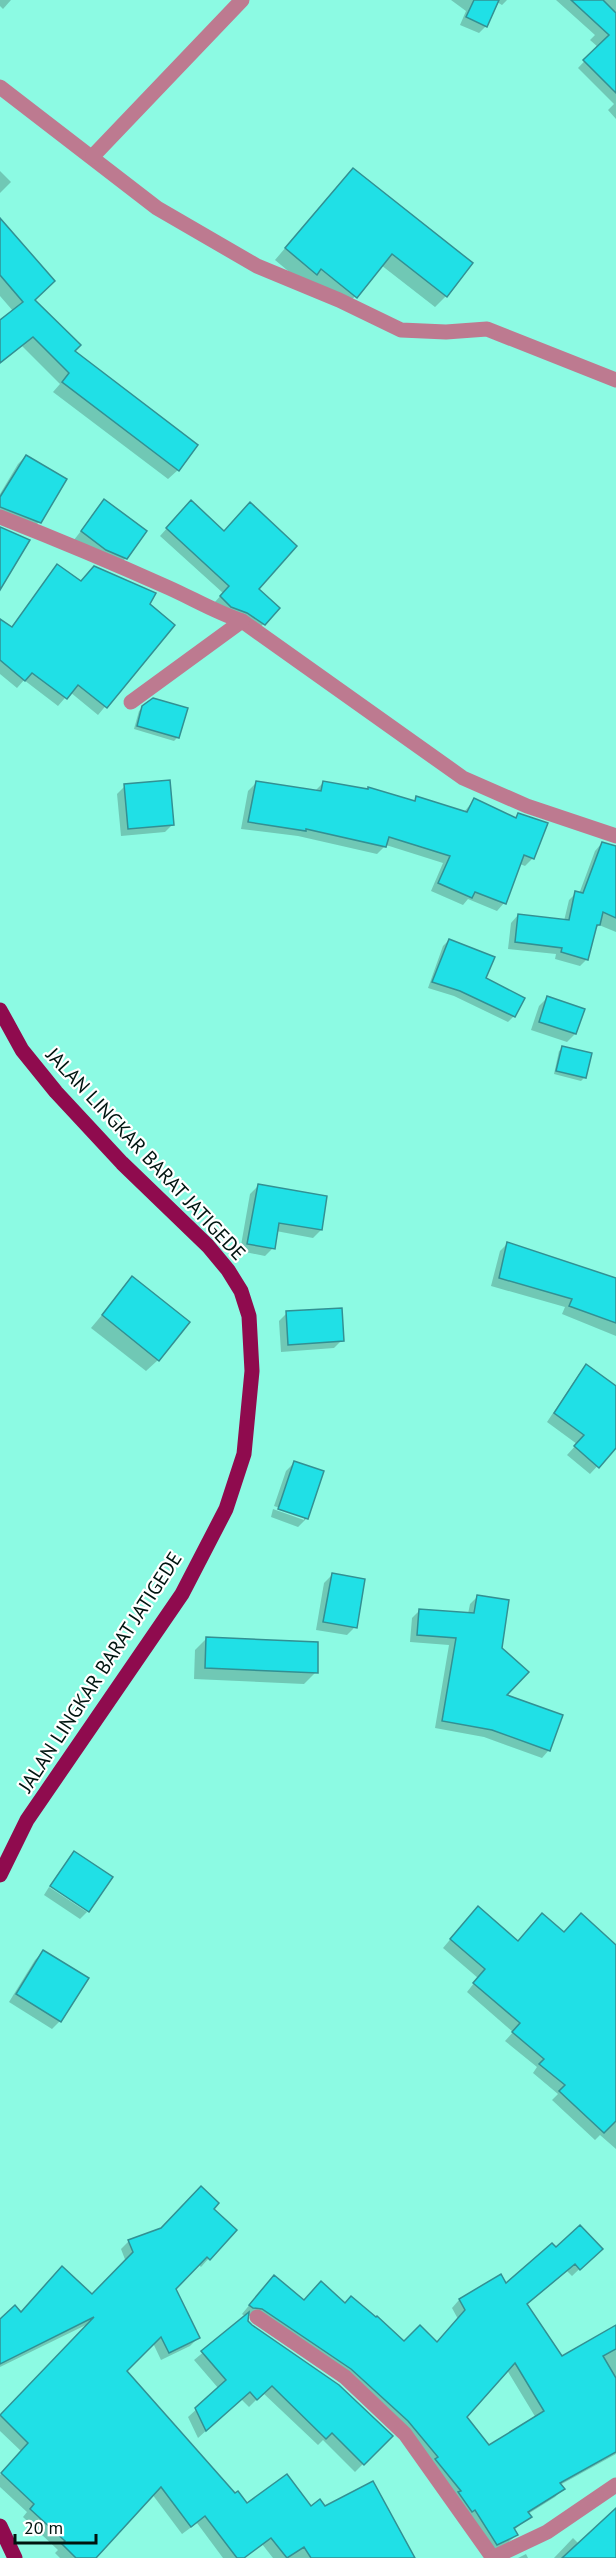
<svg xmlns="http://www.w3.org/2000/svg" width="616" height="2558" viewBox="0 0 616 2558" font-family="'PT Sans',sans-serif">
<rect width="100%" height="100%" fill="#8cfae3"/>
<g fill="#0003" fill-rule="evenodd">
<path d="M0 0H11L3 9 0 6Z"/>
<path d="M451 0H507L502 5 497 2 486 26 479 33 460 25 466 11Z"/>
<path d="M556 0H616V119L608 110 614 104 578 68 598 47 590 40 595 35Z"/>
<path d="M0 171 11 182 0 193Z"/>
<path d="M342 181 446 296 435 307 381 265 345 308 310 280 305 285 275 260Z"/>
<path d="M0 244 33 300 73 352 178 470 168 479 53 392 60 384 22 346 0 363V322L13 311 0 296Z"/>
<path d="M26 456 39 522 31 530 0 517V494L18 464Z"/>
<path d="M104 501 126 558 118 566 74 540Z"/>
<path d="M184 509 257 589 278 608 257 631 214 603 223 593 160 536Z"/>
<path d="M57 566 80 583 149 604 173 625 98 715 70 692 58 706 24 680 17 688 0 674V621L11 628Z"/>
<path d="M143 707 178 737 174 741 134 729 139 711Z"/>
<path d="M256 783 315 791 323 783 413 802 417 798 464 812 474 800 514 819 519 815 533 858 525 866 520 864 504 903 497 911 468 899 463 905 431 891 443 863 386 845 377 854 298 836 241 829 248 791Z"/>
<path d="M125 786 173 824 165 832 121 836 117 794Z"/>
<path d="M602 843 616 849V932L599 925 595 929 587 959 580 966 555 959 556 954 508 949 511 923 518 915 564 921 569 900 576 893 579 894 595 851Z"/>
<path d="M449 940 484 978 514 1016 508 1022 454 996 428 988 443 946Z"/>
<path d="M547 998 575 1034 567 1042 531 1030 539 1006Z"/>
<path d="M563 1048 585 1077 581 1081 554 1074 559 1051Z"/>
<path d="M258 1186 321 1230 313 1238 276 1231 273 1248 265 1256 240 1251 250 1194Z"/>
<path d="M508 1243 616 1280V1336L562 1314 565 1307 491 1286 500 1251Z"/>
<path d="M133 1278 158 1360 146 1371 91 1328Z"/>
<path d="M287 1313 342 1340 334 1348 281 1352 279 1321Z"/>
<path d="M587 1366 616 1392V1446L590 1474 567 1455 577 1444 547 1422 579 1374Z"/>
<path d="M294 1463 322 1472 306 1519 298 1527 271 1517 273 1509 304 1520V1516L274 1506 286 1471Z"/>
<path d="M332 1575 355 1627 347 1635 316 1630 324 1583Z"/>
<path d="M477 1597 501 1649 505 1696 549 1750 542 1758 484 1737 435 1728 449 1645 410 1642 412 1618 420 1610 468 1614 470 1604Z"/>
<path d="M206 1639 316 1672 304 1684 194 1679 195 1650Z"/>
<path d="M49 1887 87 1912 80 1919 44 1895Z"/>
<path d="M542 1915 564 1933 616 1947V2149L600 2135 595 2140 552 2100 558 2094 533 2073 537 2067 505 2041 513 2032 467 1992 478 1978 443 1948 470 1916 518 1942Z"/>
<path d="M43 1952 60 2021 52 2029 9 2002 35 1960Z"/>
<path d="M212 2209 234 2230 201 2267 198 2264 175 2289 198 2338 190 2346 161 2360 153 2343 125 2371 234 2495 246 2505 325 2508 413 2558H273L262 2544 244 2558H223L197 2523 182 2534 152 2494 94 2558H60L55 2553 58 2550 23 2517 27 2512 0 2487V2475L22 2452 0 2431V2416L92 2322 0 2367V2321L21 2313 92 2296 126 2262 121 2249 129 2241Z"/>
<path d="M556 2250 593 2256 572 2276 567 2271 526 2305 561 2358 616 2328V2454L560 2485 563 2489 555 2497 528 2514 530 2517 514 2530 516 2535 508 2543 489 2552 401 2429 254 2316H247L246 2321 391 2436 355 2472 323 2440 318 2445 263 2393 249 2407 241 2399 198 2438 188 2417 219 2389 194 2360 246 2317 242 2314 266 2285 304 2302 345 2304 404 2343H437L458 2319 452 2308 459 2300 501 2276 506 2285ZM507 2370 536 2418 489 2447 465 2417Z"/>
<path d="M616 2515V2558H554L573 2538 579 2544Z"/>
<path d="M526 2554 528 2558H518Z"/>
</g>
<g fill="#20e0e6" stroke="#329093" stroke-width="1.5" fill-rule="evenodd">
<path d="M474 0H499L487 27 466 17Z"/>
<path d="M571 0H603L616 13V93L583 60 609 35Z"/>
<path d="M353 168 473 263 447 297 392 254 357 298 321 269 317 275 285 248Z"/>
<path d="M0 218 55 281 35 300 81 345 75 351 198 445 179 471 62 382 69 373 33 337 0 363V320L23 302 0 275Z"/>
<path d="M26 455 67 479 41 523 0 507V497Z"/>
<path d="M104 499 147 531 127 559 106 550 81 531Z"/>
<path d="M191 500 224 531 250 502 297 546 259 589 280 608 265 625 247 613 231 607 220 596 229 586 166 528Z"/>
<path d="M0 527 30 540 0 590Z"/>
<path d="M57 564 81 581 94 566 156 593 150 604 175 625 107 708 78 685 67 699 32 673 25 681 0 660V619L12 627Z"/>
<path d="M153 698 188 708 179 738 137 726 142 706Z"/>
<path d="M170 780 174 825 128 829 124 784Z"/>
<path d="M256 781 321 791 323 781 368 789V787L415 801 416 796 467 812 474 798 516 818 518 813 548 823 534 859 524 855 506 904 475 892 472 898 438 883 450 856 389 837 386 847 306 829V831L248 822Z"/>
<path d="M602 842 616 846V918L603 912 600 925H597L588 960 561 952 562 948 515 942 518 914 569 920 575 891 583 893Z"/>
<path d="M449 939 495 957 486 978 525 998 515 1017 460 991 432 982Z"/>
<path d="M547 996 585 1009 576 1034 539 1022Z"/>
<path d="M562 1046 592 1053 586 1078 556 1071Z"/>
<path d="M258 1184 327 1196 322 1230 279 1223 275 1249 247 1244Z"/>
<path d="M507 1242 616 1278V1323L569 1306 572 1299 499 1278Z"/>
<path d="M132 1276 190 1322 159 1361 102 1315Z"/>
<path d="M342 1308 344 1341 288 1345 286 1311Z"/>
<path d="M586 1364 616 1386V1448L599 1468 574 1446 584 1435 554 1413Z"/>
<path d="M294 1461 324 1471 308 1519 278 1509Z"/>
<path d="M332 1573 365 1579 357 1628 323 1622Z"/>
<path d="M477 1595 509 1600 502 1648 529 1672 507 1695 563 1715 550 1751 492 1730 442 1721 456 1638 417 1635 419 1609 474 1613Z"/>
<path d="M206 1637 318 1642V1673L205 1668Z"/>
<path d="M74 1851 113 1877 89 1912 50 1886Z"/>
<path d="M478 1906 518 1941 542 1913 564 1932 581 1913 616 1945V2121L604 2133 559 2091 565 2085 539 2064 544 2059 512 2032 520 2023 473 1983 485 1969 450 1939Z"/>
<path d="M43 1950 89 1978 61 2022 16 1994Z"/>
<path d="M201 2186 219 2203 214 2209 237 2230 210 2260 207 2257 176 2289 200 2338 169 2353 161 2337 127 2371 235 2493 238 2491 247 2503 287 2474 311 2506 320 2499 325 2506 373 2481 415 2558H311L304 2547 287 2558 271 2538 244 2558H237L205 2516 191 2527 161 2487 96 2558H76L62 2544 65 2541 30 2509 34 2504 1 2473 28 2443 0 2415 94 2317 0 2364V2319L15 2305 21 2312 62 2266 92 2294 133 2252 128 2240 161 2228Z"/>
<path d="M580 2225 603 2249 580 2270 575 2264 527 2304 562 2356 616 2325V2349L603 2356 616 2378V2452L560 2483 565 2489 528 2512 532 2517 514 2528 518 2535 497 2545 475 2510 472 2512 458 2492 461 2491 435 2459 438 2457 408 2421 351 2369 262 2309 253 2308 249 2305 274 2275 304 2300 321 2281 345 2303 351 2296 376 2317 377 2316 404 2341 420 2325 437 2342 465 2310 459 2299 501 2274 506 2283 552 2243 556 2247ZM515 2363 544 2411 489 2445 467 2417Z"/>
<path d="M249 2312 248 2321 252 2325 339 2385 393 2436 364 2465 332 2433 326 2439 272 2386 257 2400 250 2392 206 2431 195 2408 226 2380 201 2351Z"/>
<path d="M616 2508V2558H562Z"/>
</g>
<g fill="none" stroke-linecap="round" stroke-linejoin="round">
<g stroke="#bd7a90" stroke-width="15">
<path d="M0 87 157 208 257 266 339 300 401 330 446 332 487 329 616 380"/>
<path d="M93 156 242 0"/>
<path d="M0 517C56 539 111 562 167 587 192 598 215 612 242 621L463 778 527 806 616 836"/>
<path d="M131 702 242 621"/>
<path d="M257 2317 345 2377 405 2434 493 2558"/>
<path d="M492 2558 547 2532 616 2485"/>
</g>
<g stroke="#8f0b4e" stroke-width="15">
<path d="M0 1010 22 1050 56 1092 122 1163 208 1246 228 1270 241 1291 249 1316 252 1371 244 1454 226 1509 182 1594 27 1820 0 1875"/>
<path d="M0 2526 15 2558"/>
</g>
</g>
<g text-anchor="middle" dominant-baseline="central" stroke-width="4.5" stroke-linejoin="round" paint-order="stroke">
<g font-size="20" fill="#001510" stroke="#fff">
<text transform="translate(146 1154) rotate(47)">JALAN LINGKAR BARAT JATIGEDE</text>
<text transform="translate(100 1672) rotate(-57)">JALAN LINGKAR BARAT JATIGEDE</text>
</g>
</g>
<path d="M15 2534v9h81v-9" fill="none" stroke="#001510" stroke-width="3"/>
<text x="24" y="2534" font-size="18" fill="#001510" stroke="#ffffff" stroke-width="4.5" paint-order="stroke">20 m</text>
</svg>
